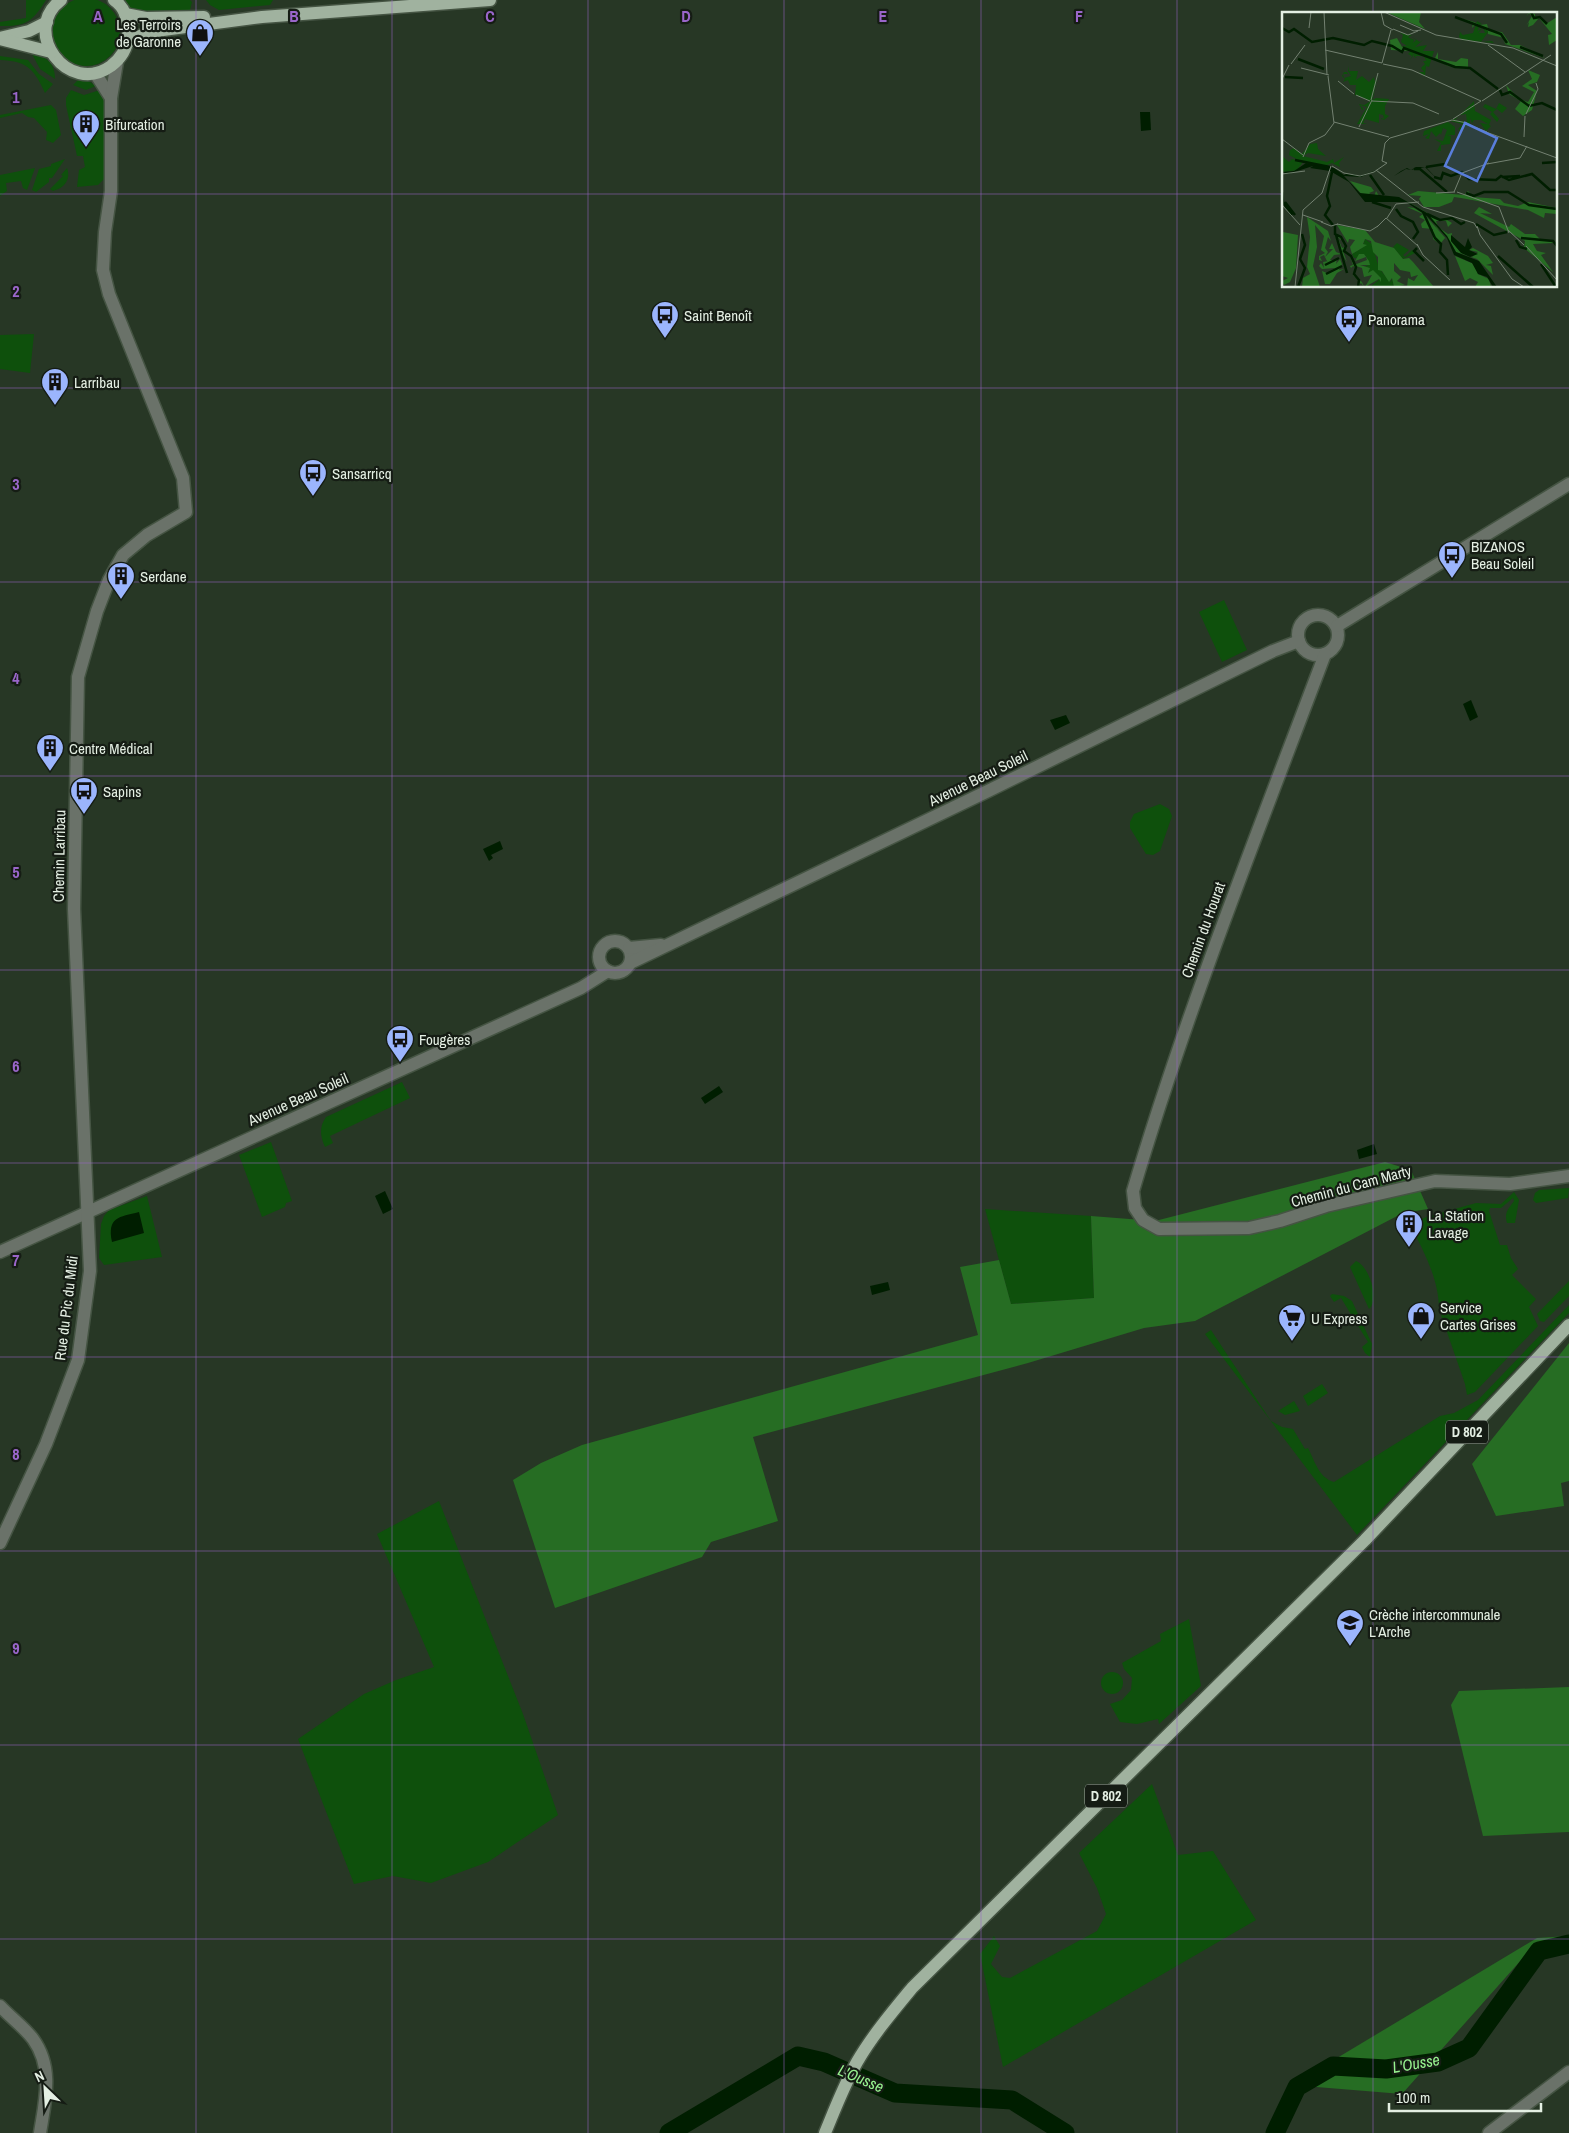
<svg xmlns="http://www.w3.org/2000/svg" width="1569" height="2133" viewBox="0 0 1569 2133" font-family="'Archivo Narrow',sans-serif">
<rect width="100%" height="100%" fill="#273725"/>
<g fill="#0e500c">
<circle cx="86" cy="32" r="34"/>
<path d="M26 0H46C33 21 26 27 0 26V22L26 18Z"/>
<path d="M121 0H190L192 2 190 10 187 12 138 14 129 9Z"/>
<path d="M206 0H273L270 5 219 10 210 5Z"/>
<path d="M32 54C46 56 55 63 55 79L40 69Z"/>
<path d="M0 56 28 60 39 74 53 84 45 93C34 68 26 61 0 60Z"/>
<path d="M84 78 96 86 86 90 73 85 78 80Z"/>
<path d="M71 90 84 95 100 90 105 100V178L98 185 77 187 79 170 85 167 83 156H77L66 105V98Z"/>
<path d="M51 105 56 110 61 135 53 143 46 140 47 132 34 118 28 117 22 113 0 118V115Z"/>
<path d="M65 159 52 178H49V182L36 192 32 190 39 169 51 166V164Z"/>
<path d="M35 168 27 190 23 188 21 181 6 183 7 191 0 196V175Z"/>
<path d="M67 168C71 179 65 188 53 191L50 189 63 176 61 175Z"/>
<path d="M34 334 30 373 0 369V335Z"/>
<path d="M1224 600 1247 650 1222 662 1199 612Z"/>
<path d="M1160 804 1169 809 1172 816 1160 851 1153 855 1146 854 1130 828V822L1134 814Z"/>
<path d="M402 1082 410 1098 330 1136 333 1143 325 1147C320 1136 319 1127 326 1117Z"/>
<path d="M271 1142 292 1201 286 1203 285 1207 262 1217 239 1155Z"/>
<path d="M1569 1188 1568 1198 1536 1203 1533 1200 1535 1193 1539 1190Z"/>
<path d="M1514 1192 1519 1200 1515 1223H1507C1504 1213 1508 1209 1514 1201L1513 1198 1501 1208H1490L1489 1211 1500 1245H1507L1511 1258 1518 1269 1512 1275 1536 1299 1529 1307 1538 1326 1475 1392 1467 1395 1465 1384 1439 1309C1439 1280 1424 1251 1410 1225L1426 1217 1476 1203 1501 1204Z"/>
<path d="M147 1196 162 1257 104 1265 99 1258 101 1224 104 1216 109 1210Z"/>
<path d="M985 1209 1091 1216 1094 1298 1011 1304Z"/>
<path d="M1356 1261C1369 1266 1380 1299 1369 1309L1350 1267Z"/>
<path d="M1569 1281V1296L1544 1322 1540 1321 1537 1314Z"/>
<path d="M1332 1294 1344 1296 1352 1301 1372 1344 1370 1357 1365 1353 1362 1347 1368 1342 1341 1298 1334 1302 1330 1296Z"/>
<path d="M1569 1305V1313L1357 1535 1205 1334 1211 1330 1271 1421 1282 1427 1293 1429 1305 1449 1308 1448C1315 1461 1318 1477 1334 1482L1440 1416 1454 1413 1478 1400Z"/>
<path d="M1322 1384 1328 1393 1308 1406 1303 1396Z"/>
<path d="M1294 1401 1300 1411 1285 1415 1278 1411Z"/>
<path d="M439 1501 523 1714 558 1815 488 1862 431 1883 393 1876 354 1884 298 1739 364 1694 396 1680 434 1667 377 1534Z"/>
<path d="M1189 1619 1201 1686 1159 1724 1158 1719 1137 1724 1120 1722 1110 1704 1122 1700 1131 1690 1132 1678 1124 1669 1122 1663 1161 1641 1160 1634Z"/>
<circle cx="1112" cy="1683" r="11"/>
<path d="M1152 1784 1178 1855 1213 1851 1256 1920 1003 2067 980 1954 994 1936 1000 1946 991 1964 1002 1977 1010 1978 1097 1931 1106 1914 1097 1888 1079 1853Z"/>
</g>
<g fill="#266d23">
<path d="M1385 1162 1411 1170 1428 1209 1403 1213 1195 1321 1144 1328 1028 1363 753 1437 778 1521 711 1542 702 1557 555 1608 513 1480 541 1463 582 1445 978 1335 960 1267 999 1260 1011 1304 1094 1298 1091 1216 1155 1221Z"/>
<path d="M1569 1343V1481L1561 1483 1564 1506 1496 1516 1472 1464Z"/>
<path d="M1569 1687V1832L1483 1836 1451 1705 1459 1691Z"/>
<path d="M1569 1936V1949L1529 1951 1402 2094 1292 2085 1537 1938Z"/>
</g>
<g fill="#001e00">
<path d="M1140 112H1150L1151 130 1141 131Z"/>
<path d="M1471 700 1478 717 1470 721 1463 704Z"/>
<path d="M1066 715 1070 723 1055 730 1050 720Z"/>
<path d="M500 841 503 849 491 855 493 858 489 861 483 849Z"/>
<path d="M719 1086 723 1092 705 1104 701 1098Z"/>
<path d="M1374 1144 1377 1154 1359 1159 1357 1150Z"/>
<path d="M385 1191 393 1209 383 1214 375 1196Z"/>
<path d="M139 1212 144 1233 112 1242C107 1217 119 1217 139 1212Z"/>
<path d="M888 1282 890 1290 872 1295 870 1286Z"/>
</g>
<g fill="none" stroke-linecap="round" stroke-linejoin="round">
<g stroke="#001e00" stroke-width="19">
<path d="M669 2133 798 2056 824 2062 895 2093 1012 2100 1065 2133"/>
<path d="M1275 2133 1297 2087 1333 2066 1386 2069 1438 2062 1469 2048 1539 1951 1569 1944"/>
</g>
<defs>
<g id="minor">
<path d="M95 73 111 98"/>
<circle cx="1318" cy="635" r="20"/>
<path d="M1337 626 1569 484"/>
<path d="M1325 654C1258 832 1187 1009 1133 1191L1135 1208 1143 1220 1159 1229 1249 1228 1280 1221 1326 1206 1435 1181 1510 1184 1569 1176"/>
<circle cx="615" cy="957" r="16"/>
<path d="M629 948 661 945"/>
<path d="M630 963 988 791 1273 651 1299 641"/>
<path d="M0 1252 581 988 608 971"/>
<path d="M0 1543 46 1444 78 1360 90 1271 74 909 78 677 97 611 109 580 123 555 147 535 186 512 183 478 109 294 103 270 105 232 111 191V98L117 62"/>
<path d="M0 2006C10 2017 24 2027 33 2039 54 2068 45 2101 40 2133"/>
<path d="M1489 2133 1569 2072"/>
</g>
<g id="major">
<path d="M61 0C20 31 68 97 111 66 120 59 127 49 128 37 129 23 126 8 114 0"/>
<path d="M125 14 146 18 204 17"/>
<path d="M0 38 29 31 47 22"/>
<path d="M0 39 51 52"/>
<path d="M128 42 148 32 262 17 490 0"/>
<path d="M825 2133C835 2109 844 2085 857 2062 872 2036 893 2011 912 1988L1365 1540 1569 1325"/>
</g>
</defs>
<use href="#minor" stroke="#455443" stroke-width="15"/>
<use href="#major" stroke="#455443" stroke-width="15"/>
<use href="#minor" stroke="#6a7269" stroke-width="12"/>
<use href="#major" stroke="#a0b29f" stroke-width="12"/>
</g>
<path fill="none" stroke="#9a66ca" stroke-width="1" stroke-opacity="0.55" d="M196 0V2133M392 0V2133M588 0V2133M784 0V2133M981 0V2133M1177 0V2133M1373 0V14M0 194H1283M1555 194H1569M1373 286V2133M0 388H1569M0 582H1569M0 776H1569M0 970H1569M0 1163H1569M0 1357H1569M0 1551H1569M0 1745H1569M0 1939H1569"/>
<defs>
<symbol id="shop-pin" viewBox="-11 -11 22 30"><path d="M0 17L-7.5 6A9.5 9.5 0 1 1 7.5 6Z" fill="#9bb5fd" stroke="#151c14"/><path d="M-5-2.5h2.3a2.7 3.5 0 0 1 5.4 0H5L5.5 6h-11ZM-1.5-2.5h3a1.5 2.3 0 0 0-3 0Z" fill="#111"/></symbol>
<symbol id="building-pin" viewBox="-11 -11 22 30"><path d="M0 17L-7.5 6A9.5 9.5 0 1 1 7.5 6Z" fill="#9bb5fd" stroke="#151c14"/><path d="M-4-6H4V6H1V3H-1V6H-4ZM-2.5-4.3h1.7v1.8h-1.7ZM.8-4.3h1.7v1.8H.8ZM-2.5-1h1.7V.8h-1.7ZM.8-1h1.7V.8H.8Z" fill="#111"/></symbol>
<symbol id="bus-pin" viewBox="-11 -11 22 30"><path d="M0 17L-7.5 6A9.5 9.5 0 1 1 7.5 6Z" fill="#9bb5fd" stroke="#151c14"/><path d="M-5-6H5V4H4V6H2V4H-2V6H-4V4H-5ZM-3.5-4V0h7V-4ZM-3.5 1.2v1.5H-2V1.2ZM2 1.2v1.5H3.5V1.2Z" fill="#111"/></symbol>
<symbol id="supermarket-pin" viewBox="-11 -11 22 30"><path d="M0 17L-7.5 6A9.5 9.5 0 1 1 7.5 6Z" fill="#9bb5fd" stroke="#151c14"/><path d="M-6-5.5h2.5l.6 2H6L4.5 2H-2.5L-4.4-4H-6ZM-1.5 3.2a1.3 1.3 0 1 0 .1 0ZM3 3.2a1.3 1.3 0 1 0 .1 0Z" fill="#111"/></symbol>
<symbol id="school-pin" viewBox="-11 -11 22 30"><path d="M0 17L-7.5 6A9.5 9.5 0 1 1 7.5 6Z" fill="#9bb5fd" stroke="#151c14"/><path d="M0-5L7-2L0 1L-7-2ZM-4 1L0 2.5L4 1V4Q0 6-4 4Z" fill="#111"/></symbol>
</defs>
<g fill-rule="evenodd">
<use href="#shop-pin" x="184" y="17" width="32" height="43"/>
<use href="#building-pin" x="70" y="108" width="32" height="43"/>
<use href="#bus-pin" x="649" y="299" width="32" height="43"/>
<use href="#bus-pin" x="1333" y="303" width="32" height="43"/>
<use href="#building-pin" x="39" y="366" width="32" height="43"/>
<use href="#bus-pin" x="297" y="457" width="32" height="43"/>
<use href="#bus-pin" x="1436" y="539" width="32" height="43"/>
<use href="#building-pin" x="105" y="560" width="32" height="43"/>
<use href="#building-pin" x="34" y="732" width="32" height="43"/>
<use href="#bus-pin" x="68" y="775" width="32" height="43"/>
<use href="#bus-pin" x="384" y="1023" width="32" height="43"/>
<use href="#building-pin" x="1393" y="1208" width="32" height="43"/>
<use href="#shop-pin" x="1405" y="1300" width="32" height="43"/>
<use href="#supermarket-pin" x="1276" y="1302" width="32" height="43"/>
<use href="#school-pin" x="1334" y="1607" width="32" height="43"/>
</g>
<g text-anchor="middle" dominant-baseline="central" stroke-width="4.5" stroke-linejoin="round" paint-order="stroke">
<g fill="#151c14" stroke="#a6b0a5" stroke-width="1">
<rect x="1446" y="1420.5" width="42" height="23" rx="4"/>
<rect x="1085" y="1784.5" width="42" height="23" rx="4"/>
</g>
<g font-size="14" font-weight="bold" fill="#e4efe3">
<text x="1467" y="1432">D 802</text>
<text x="1106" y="1796">D 802</text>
</g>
<g font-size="15" fill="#e4efe3" stroke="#151c14" text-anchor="start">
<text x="181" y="24" text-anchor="end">Les Terroirs<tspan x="181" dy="17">de Garonne</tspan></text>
<text x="105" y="124">Bifurcation</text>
<text x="684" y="315">Saint Benoît</text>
<text x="1368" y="319">Panorama</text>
<text x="74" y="382">Larribau</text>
<text x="332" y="473">Sansarricq</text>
<text x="1471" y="546">BIZANOS<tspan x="1471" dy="17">Beau Soleil</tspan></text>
<text x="140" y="576">Serdane</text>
<text x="69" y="748">Centre Médical</text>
<text x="103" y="791">Sapins</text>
<text x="419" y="1039">Fougères</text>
<text x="1428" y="1215">La Station<tspan x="1428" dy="17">Lavage</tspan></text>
<text x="1440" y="1307">Service<tspan x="1440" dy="17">Cartes Grises</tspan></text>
<text x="1311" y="1318">U Express</text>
<text x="1369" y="1614">Crèche intercommunale<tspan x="1369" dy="17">L'Arche</tspan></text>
</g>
<g font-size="15" fill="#e4efe3" stroke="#151c14">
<text transform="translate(978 778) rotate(-26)">Avenue Beau Soleil</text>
<text transform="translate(59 856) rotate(-89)">Chemin Larribau</text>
<text transform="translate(1203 930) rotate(-70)">Chemin du Hourat</text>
<text transform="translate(298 1099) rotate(-24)">Avenue Beau Soleil</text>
<text transform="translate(1351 1186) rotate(-15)">Chemin du Cam Marty</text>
<text transform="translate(66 1308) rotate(-83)">Rue du Pic du Midi</text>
</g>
<g font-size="16" font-style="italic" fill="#97f28f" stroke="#151c14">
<text transform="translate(1416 2063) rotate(-10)">L'Ousse</text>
<text transform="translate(861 2078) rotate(23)">L'Ousse</text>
</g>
</g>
<g transform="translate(1282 12)">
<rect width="275" height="275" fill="#273725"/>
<path d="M195 9 200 12 197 13 196 19 200 16 197 21H203L201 16 207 19 199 30 210 29 212 31 180 28 177 25 178 20 181 23 191 21ZM118 21 130 23 126 25 132 28 131 31 134 28 130 25 138 30 141 28 133 35 145 33 141 39H152L147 55 144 54 143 64 137 60H142L139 56 143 52 141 49H144L142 44H133L135 46 132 45 131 41V44L128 48 130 44 126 42 129 39 120 34H125L119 30 121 23ZM67 54V59H76L74 68 80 64 87 70 92 65 93 70 96 62 90 90 73 83 74 73H68L66 68 61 70 63 67 60 64 62 60H65L66 62H61L62 66 69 64 66 59ZM94 86 107 87 103 94V102L107 104 102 108 99 107V106L102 107 101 103 97 102V111L83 107 81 111 85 112H75L85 95 78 93 81 96V98H80L77 92 82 93ZM192 89 193 99 209 108 207 113 209 114 204 119 198 111 206 112 199 108H192L190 111 188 106V113L181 115 180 119 176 117 179 114H182L180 112 168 109 176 105 173 108 185 110 184 102 178 103ZM217 91 225 96 220 101 215 97 211 100 217 107 215 110 208 102 210 100 201 95 203 92 214 97ZM166 110 173 115V123H165L169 124 168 132 159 133V139H155L159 131 152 127 161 129 165 118 161 116 159 123 158 121 154 125 149 119 147 127 143 126 147 122 141 124 142 119ZM35 131 36 137 44 144 26 141 21 144 45 150 51 147 52 151 62 145 57 151 58 155 50 151 43 154 18 149 7 143 8 138 12 136 20 142 28 132ZM0 144 7 150 10 147 21 150 15 158 3 160 0 159ZM83 227 90 232 97 256 108 270 110 267 112 275H88L99 266 90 260 85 261 88 257 83 254 87 253 84 244 79 242 77 246H72L70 242 80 236ZM115 231 127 238 121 243 123 245 130 238 133 241 121 247 111 235Z" fill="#0e500c"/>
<path d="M104 0H139L137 10 143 17ZM247 0 253 2V6L258 5 260 7 264 12 275 5V28L267 33 266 23 270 22 257 6 251 13 246 15 247 10 244 14 250 4 247 1 244 5ZM178 6 192 10 198 13 205 12 207 19 220 20 229 33H238L263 46 223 32 222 26 206 22V19L194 12 190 16 191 11ZM115 26 120 35 125 37 128 39 109 38 108 28ZM156 40V47L174 50 179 46 186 47V57L166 54 153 46ZM246 58 258 63 255 70 246 73 255 79 250 98 241 104 233 97 239 89 227 82 224 73 237 87 246 90 252 80 240 74 250 67ZM68 169 89 175 92 179 87 181 92 185 94 179 97 184 92 188V185H82ZM136 179 182 183 186 179 191 185 218 187 222 191 236 194 246 190 275 196V202L263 201 262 206 246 198 179 186 172 185 170 190 157 195H142L137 187 139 184 126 183ZM123 188 157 208 170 206 165 208 170 211 166 215 164 209H154L156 215 166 222 170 221 169 229 180 241 190 245 196 240 187 238 191 236 206 244 211 251 204 253 209 254 211 263 195 247 174 240 165 224 155 216 147 203ZM125 195 132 196 142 202 166 229 163 226 158 232 151 227V217L140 216 139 212 143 208 137 205 141 202ZM197 195 210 202 198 201 227 215 229 212 243 222H253L260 229 269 228 271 231 251 232 255 239 264 241 259 243 271 260 242 236 243 229 192 201ZM25 205 46 219 49 229 46 225 43 236 46 240 43 245 51 237H47L50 231 54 240 59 242 52 220 59 225V228L55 224 60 236 64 235 60 229 65 235 62 238 69 244 72 253 85 248 84 245 73 249 77 242H82L87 249 88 253H78L88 256 86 261 91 258 99 266V270L97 267 83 275 90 263 82 265 80 256 74 254 73 262 72 263 80 270 82 275 79 271 75 275 77 269 71 263 73 255 71 254 69 256 68 254 71 253 68 244 60 237 65 250 60 242 52 243 48 248H53L51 251 55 247 54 252 58 247 60 252 57 258 62 257 55 261 48 272H43L40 259 45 261 53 256 40 257 37 254 39 251 42 256 41 250 46 249H45L42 243 38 245 40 249 37 248V244L43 241 39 238 42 224 33 213 35 235 31 254 38 275H20L21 266 28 262 25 255 28 225ZM55 213 83 218 93 230 112 236 121 247 127 246 131 250 152 275H125L126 266 132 269 136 263 129 265 128 260 118 258 112 251V259L119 265 115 269 123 273 112 275 110 266 107 270 100 259 96 258V245L91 240 89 229 83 227 81 232 85 233 70 242 68 235 73 228 67 227 66 231ZM1 220 16 223 14 256 8 270 2 273 0 269 6 266 0 264ZM173 244 192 252 196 262 207 267 209 275H193L196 270 188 266 183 269Z" fill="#266d23"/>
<path d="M24 151 52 156 62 163 64 162H72L77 164 95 158 112 164 119 159 125 156 129 158 134 155H144L155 167 143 155 129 158 124 157 112 164 95 158 79 165 62 164 78 181 117 185 145 201 165 224 174 240 197 249 215 275H211L205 265 196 262 190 251 172 243 165 226 145 204 124 190H83L67 170 48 159 28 156 31 154 6 162 0 160 12 159ZM169 223 183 235 186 226 190 235 187 238 196 242 188 245 179 241 169 229Z" fill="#001e00"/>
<path fill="none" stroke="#001e00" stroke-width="2.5" d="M249 0 252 6 258 5 265 12M173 5 219 22 225 31M0 16 7 20 12 17 30 30 51 26 82 33 90 29 110 34 120 40 122 36 173 55 188 56 216 77M238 35 261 44M16 47 42 57M3 65 21 66M218 78 220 83 228 80 247 94 260 91 275 98M13 148 48 155M260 151 275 150M144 155 163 152M132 157H138L165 180M50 160 45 184 48 194 43 203 51 213M88 163 102 183M152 165 159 167 161 161 169 164 180 160 187 167 214 168 219 164 227 168 250 162 268 178H275M220 165 238 164M0 180 1 190 10 203M184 181 192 184 202 180H226L247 193 275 197M3 190 13 203M90 190 109 196M114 197 119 204 131 210 136 220 131 227M141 200 153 226 159 232 158 240 165 248 166 263M145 202 158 208 170 206 179 212 183 210M194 212 212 223 225 220M53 213V222L59 225 64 234 62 239 69 244 74 255 72 262 77 268 76 275M54 223 65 261M239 226 271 229 275 234M234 228 238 235 245 237M135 236 132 239 142 249M216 244 251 275M259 252 274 275M43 253 57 246M44 262 60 254M16 275 23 256 18 247 23 233 20 222"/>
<path fill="none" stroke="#738171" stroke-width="1" d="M42 0 45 63M99 0 102 13 111 18M102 0 154 23 231 36 275 54M118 13 132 19 139 18M27 16 29 0M111 17 126 23 136 19M206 33 243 60M43 38 100 51M100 51 109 18M9 52 23 33M101 52 130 58 199 89M19 56 47 63M46 64 52 111M0 67 7 53M56 69 72 82M74 83 88 89M89 88 96 61M90 89 131 91 157 102M200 89 269 43M244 102 256 77 254 71M171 107 199 89M52 110 107 125M185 112 205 120M77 115 90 88M204 120 275 146M242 125 243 104M108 126 170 108 185 111V112L182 111M0 127 21 143M21 145 27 131 43 123 52 111M205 152 238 146 245 134M50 154 62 161 78 164 92 160 105 151 100 149 103 131 108 126M94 158 141 195 192 211 195 216M0 162 23 159M172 180 180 161 207 151M175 180 217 195 227 221M154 181 173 180M0 193 18 213M21 203 41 210M105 206 114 192 137 190M39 210 49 214 56 212M55 212 88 219 96 214M195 214 198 223 230 267 242 275M95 215 104 206 136 234M226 218 242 233M135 232 141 243 168 268M244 234 275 268M13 275 21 198 40 181 49 154"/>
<path fill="#597edb" fill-opacity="0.15" stroke="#597edb" stroke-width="2.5" d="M183 111 215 126 195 169 163 154Z"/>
<rect width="275" height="275" fill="none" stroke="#e4efe3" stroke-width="2.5"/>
</g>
<g font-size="16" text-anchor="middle" font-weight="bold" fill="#9a66ca" stroke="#151c14" stroke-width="4.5" stroke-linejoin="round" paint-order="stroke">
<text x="98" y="22">A</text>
<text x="294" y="22">B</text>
<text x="490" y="22">C</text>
<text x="686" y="22">D</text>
<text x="883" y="22">E</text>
<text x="1079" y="22">F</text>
<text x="16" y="103">1</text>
<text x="16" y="297">2</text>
<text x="16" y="490">3</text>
<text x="16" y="684">4</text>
<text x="16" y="878">5</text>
<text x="16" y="1072">6</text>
<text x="16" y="1266">7</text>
<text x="16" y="1460">8</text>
<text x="16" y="1654">9</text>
</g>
<g transform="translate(45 2088) rotate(335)" stroke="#151c14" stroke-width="4" paint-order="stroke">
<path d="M0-4L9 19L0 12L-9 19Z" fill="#e4efe3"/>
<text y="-8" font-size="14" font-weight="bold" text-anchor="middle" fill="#e4efe3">N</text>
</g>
<path d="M1389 2103v8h152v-8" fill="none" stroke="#e4efe3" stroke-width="2.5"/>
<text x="1396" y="2103" font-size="15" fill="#e4efe3" stroke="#151c14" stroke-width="4" paint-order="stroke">100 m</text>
</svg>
